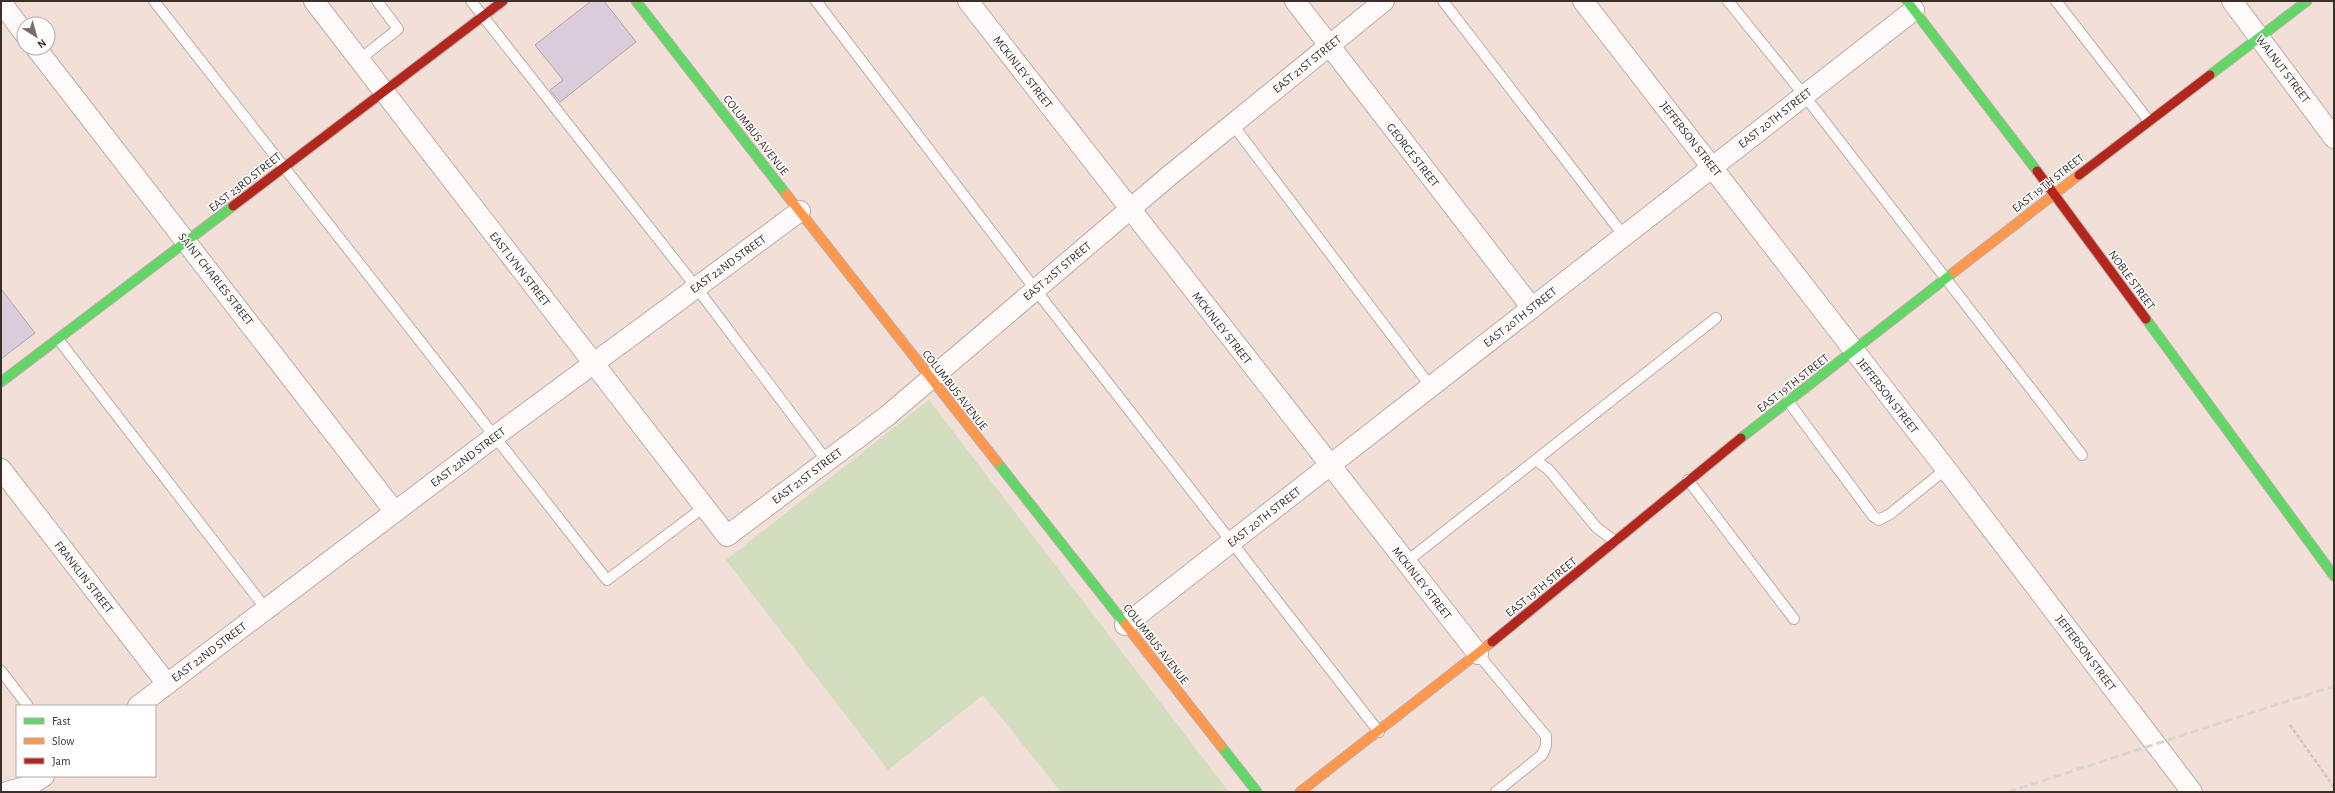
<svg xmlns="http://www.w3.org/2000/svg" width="2335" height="793" viewBox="0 0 2335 793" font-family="'Alegreya Sans',sans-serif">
<rect width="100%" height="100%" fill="#f2dfd8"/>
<path fill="#d2debe" d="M929 400 1229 792H1061L983 695 888 770 726 560Z"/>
<g fill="#daccda" stroke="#b0a6a8">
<path d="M591 1H604L636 42 560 102 550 90 563 80 535 45Z"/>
<path d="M1 289 35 333 1 359Z"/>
</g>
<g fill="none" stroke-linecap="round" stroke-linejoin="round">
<defs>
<g id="lane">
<path d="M154 1 607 580 704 507"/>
<path d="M471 1 696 287 827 461"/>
<path d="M816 1 1035 289 1379 732"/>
<path d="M1443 1 1624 236"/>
<path d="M1728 1 1804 95 2082 455"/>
<path d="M2056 1 2149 121"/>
<path d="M359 60 398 29 377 1"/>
<path d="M1233 125 1431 387"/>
<path d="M58 339 266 609"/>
<path d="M1788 401 1873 516 1879 520 1890 514 1946 469"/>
<path d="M1537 461 1549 470 1597 528 1615 541"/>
<path d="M1688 480 1794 619"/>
<path d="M1406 562 1716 318"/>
<path d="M1478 654 1546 736V746L1542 755 1496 792"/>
<path d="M1 671 28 706"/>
</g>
<g id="street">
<path d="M314 1 727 536 887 416 1169 176 1384 1"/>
<path d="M968 1 1478 654"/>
<path d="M1295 1 1532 308"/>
<path d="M1583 1 1946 469 2192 792"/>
<path d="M2232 1 2334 138"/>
<path d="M1 2 24 33"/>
<path d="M36 48 395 512"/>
<path d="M1 469 167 684"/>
<path d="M1125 625 1914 10"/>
<path d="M138 706 494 437 800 211"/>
<path d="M7 792 29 786 44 776"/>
</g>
<g id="fast">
<path d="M636 1 786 194"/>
<path d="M1907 1 2037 171"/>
<path d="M2210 75 2307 1"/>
<path d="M2146 319 2334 576"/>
<path d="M1 382 233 206"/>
<path d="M1741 438 1954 272"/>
<path d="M997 462 1125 624"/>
<path d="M1221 746 1257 792"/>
</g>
<g id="slow">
<path d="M786 194 997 462"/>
<path d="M1954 272 2079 175"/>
<path d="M1125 624 1221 746"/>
<path d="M1300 792 1492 642"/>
</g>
<g id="jam">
<path d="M2037 171 2146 319"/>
<path d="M2079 175 2210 75"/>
<path d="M233 206 503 1"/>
<path d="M1492 642 1741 438"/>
</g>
</defs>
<use href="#lane" stroke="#bcada8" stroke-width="12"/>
<use href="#street" stroke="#bcada8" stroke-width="22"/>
<use href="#fast" stroke="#bcada8" stroke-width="11"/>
<use href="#slow" stroke="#bcada8" stroke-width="11"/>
<use href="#jam" stroke="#bcada8" stroke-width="11"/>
<path stroke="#ccc6c3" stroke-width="2.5" stroke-dasharray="4 2" stroke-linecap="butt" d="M2290 725 2334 787"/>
<use href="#lane" stroke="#fdfaf9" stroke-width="10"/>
<use href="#street" stroke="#fdfaf9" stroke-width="20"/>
<use href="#fast" stroke="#63d668" stroke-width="9"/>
<use href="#slow" stroke="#ff974d" stroke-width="9"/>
<use href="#jam" stroke="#b3261e" stroke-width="9"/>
<path stroke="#dad5d2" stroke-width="3" stroke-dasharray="8 4" stroke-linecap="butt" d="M2008 792 2334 686"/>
</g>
<g text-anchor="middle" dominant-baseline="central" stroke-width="3" stroke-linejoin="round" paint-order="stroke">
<g font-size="12" fill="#3c2f2a" stroke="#fff">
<text transform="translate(1307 64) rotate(-39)">EAST 21ST STREET</text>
<text transform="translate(2283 69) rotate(53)">WALNUT STREET</text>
<text transform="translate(1023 72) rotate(52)">MCKINLEY STREET</text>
<text transform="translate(1775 118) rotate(-38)">EAST 20TH STREET</text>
<text transform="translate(756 135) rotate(52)">COLUMBUS AVENUE</text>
<text transform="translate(1691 139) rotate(52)">JEFFERSON STREET</text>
<text transform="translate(1413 155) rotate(52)">GEORGE STREET</text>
<text transform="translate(245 182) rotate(-38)">EAST 23RD STREET</text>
<text transform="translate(2048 183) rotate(-38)">EAST 19TH STREET</text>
<text transform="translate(728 264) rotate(-36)">EAST 22ND STREET</text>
<text transform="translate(520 269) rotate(52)">EAST LYNN STREET</text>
<text transform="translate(1057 271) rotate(-40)">EAST 21ST STREET</text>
<text transform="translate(216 279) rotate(52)">SAINT CHARLES STREET</text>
<text transform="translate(2132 280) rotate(54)">NOBLE STREET</text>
<text transform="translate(1520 317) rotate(-38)">EAST 20TH STREET</text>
<text transform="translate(1222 328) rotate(52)">MCKINLEY STREET</text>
<text transform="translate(1793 383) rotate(-38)">EAST 19TH STREET</text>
<text transform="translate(955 390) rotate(52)">COLUMBUS AVENUE</text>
<text transform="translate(1888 396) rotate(52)">JEFFERSON STREET</text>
<text transform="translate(468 457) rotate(-37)">EAST 22ND STREET</text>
<text transform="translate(807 476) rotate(-37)">EAST 21ST STREET</text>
<text transform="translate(1264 517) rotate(-38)">EAST 20TH STREET</text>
<text transform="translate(84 577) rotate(52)">FRANKLIN STREET</text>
<text transform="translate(1422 583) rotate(52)">MCKINLEY STREET</text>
<text transform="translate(1541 587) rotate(-39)">EAST 19TH STREET</text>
<text transform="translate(1156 644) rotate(52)">COLUMBUS AVENUE</text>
<text transform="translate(209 652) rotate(-37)">EAST 22ND STREET</text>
<text transform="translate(2086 653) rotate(53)">JEFFERSON STREET</text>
</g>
</g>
<rect width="2335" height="793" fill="none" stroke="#3c2f2a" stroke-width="4"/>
<rect x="16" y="705" width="140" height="72" fill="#ffffff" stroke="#b1acaa"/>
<rect x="24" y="718" width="20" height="6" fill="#63d668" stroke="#b1acaa"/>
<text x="52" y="725" font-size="12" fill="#3c2f2a">Fast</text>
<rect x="24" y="738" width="20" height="6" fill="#ff974d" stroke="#b1acaa"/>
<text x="52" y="745" font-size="12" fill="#3c2f2a">Slow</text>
<rect x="24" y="758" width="20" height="6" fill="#b3261e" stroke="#b1acaa"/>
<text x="52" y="765" font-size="12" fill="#3c2f2a">Jam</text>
<g transform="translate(36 36) rotate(143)"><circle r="19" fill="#ffffff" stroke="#b1acaa"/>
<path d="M0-3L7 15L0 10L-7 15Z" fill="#7c6d67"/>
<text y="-6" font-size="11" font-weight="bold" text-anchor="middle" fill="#3c2f2a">N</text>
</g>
</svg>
